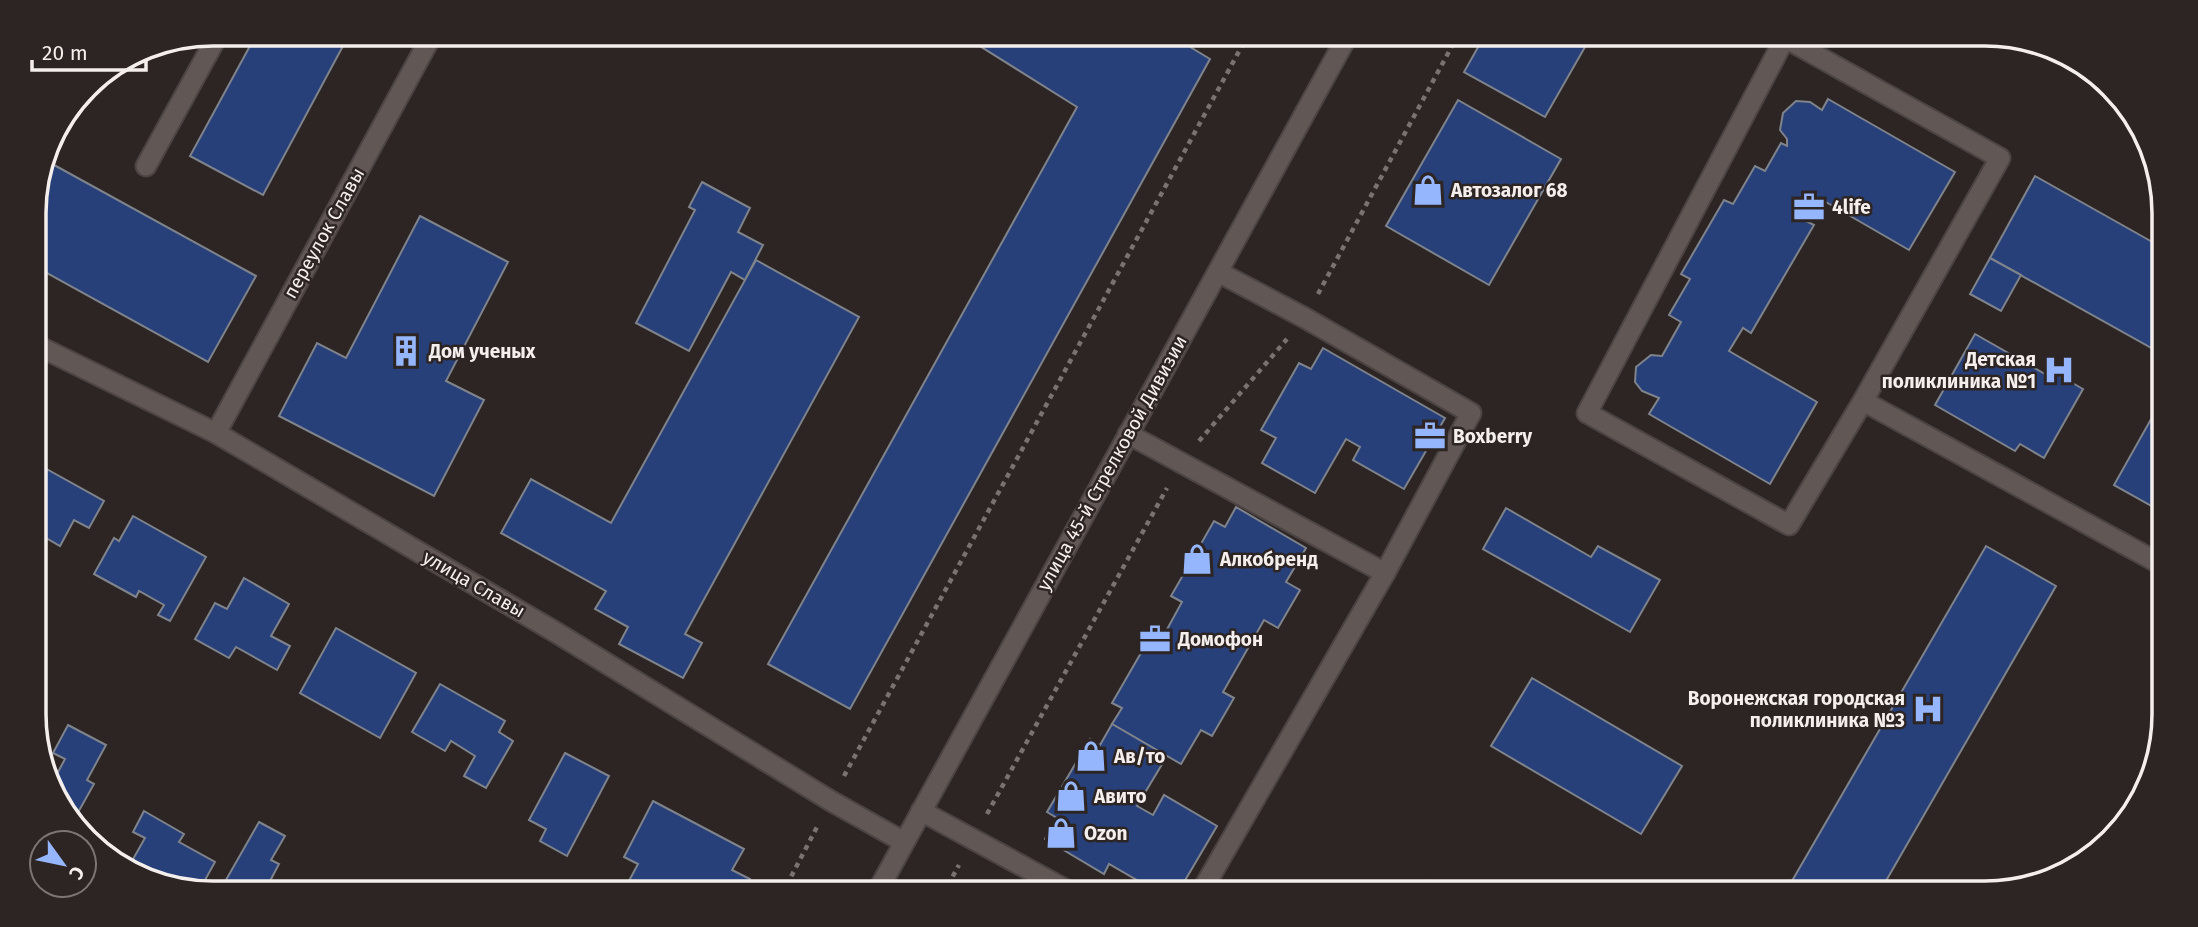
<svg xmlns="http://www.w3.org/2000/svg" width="2198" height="927" viewBox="0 0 2198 927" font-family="'Fira Sans',sans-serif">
<rect width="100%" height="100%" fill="#2d2524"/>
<g fill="#274079" stroke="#7f838b" stroke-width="2">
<path d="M257 33H350L263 195 190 156Z"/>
<path d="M959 33H1167L1210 59 850 709 768 664 1077 107Z"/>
<path d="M1486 33H1593L1545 117 1464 72Z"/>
<path d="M1828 99 1955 172 1909 250 1819 198 1806 221 1814 225 1751 333 1743 328 1729 351 1817 402 1770 484 1649 414 1659 398 1642 391 1635 382 1636 367 1651 355 1662 356 1681 322 1669 315 1690 279 1681 274 1724 200 1733 204 1755 166 1765 171 1781 143 1787 146V139L1780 130 1783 113 1796 101 1810 102 1822 110Z"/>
<path d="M1458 100 1561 159 1489 285 1386 226Z"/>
<path d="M45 160 256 276 208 362 34 266V201Z"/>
<path d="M2035 176 2163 248 2164 355 1990 258Z"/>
<path d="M702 182 750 208 738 232 763 245 745 280 731 272 689 351 636 323 695 210 689 207Z"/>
<path d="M420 216 508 262 446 381 484 400 434 496 279 416 317 343 346 358Z"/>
<path d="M1990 258 2021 275 2001 311 1970 294Z"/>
<path d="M756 260 859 317 685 634 702 643 683 678 619 644 628 627 595 609 606 591 501 533 531 479 611 523Z"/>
<path d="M1975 334 2052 378 2055 373 2083 389 2044 458 2020 444 2015 451 1935 405Z"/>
<path d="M1323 348 1445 418 1404 489 1353 460 1360 447 1346 439 1315 493 1262 463 1276 438 1261 430 1299 363 1311 369Z"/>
<path d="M2164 396V513L2114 485Z"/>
<path d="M34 462 104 501 89 528 74 520 60 546 34 531Z"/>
<path d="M1236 507 1306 548 1286 582 1300 590 1278 628 1264 620 1223 692 1234 698 1212 736 1201 730 1181 764 1112 724 1122 708 1112 703 1156 627 1165 633 1182 602 1171 596 1214 521 1225 527Z"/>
<path d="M1506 508 1591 557 1598 546 1660 580 1630 632 1483 549Z"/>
<path d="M133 516 206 557 170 621 158 615 164 605 139 591 136 597 94 574 114 538 119 541Z"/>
<path d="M1986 546 2056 586 1879 893H1785Z"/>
<path d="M244 578 289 604 271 636 290 646 277 670 236 647 229 658 195 639 215 603 227 609Z"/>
<path d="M336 628 416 673 380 738 300 693Z"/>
<path d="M1532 678 1682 766 1641 834 1491 746Z"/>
<path d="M440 684 505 721 499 732 513 741 486 788 464 776 475 756 451 741 445 751 412 732Z"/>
<path d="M1112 724 1167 756 1137 806 1153 815 1164 795 1217 826 1177 894H1161L1109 864 1104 874 1045 839 1057 818 1047 812 1090 739 1100 745Z"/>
<path d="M68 725 106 745 87 780 94 784 71 825 46 766 58 772 65 759 53 753Z"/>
<path d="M565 753 609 776 567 856 540 841 546 829 529 820Z"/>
<path d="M653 801 744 849 732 870 750 879 743 894H622L638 864 624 857Z"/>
<path d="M144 811 184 834 179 842 215 862 199 891 144 880 128 868 145 838 133 832Z"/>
<path d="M259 822 285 836 271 860 279 864 269 883 287 894H218Z"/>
<path d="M1430 881 1452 893 1423 894Z"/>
</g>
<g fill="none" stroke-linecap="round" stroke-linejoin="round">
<defs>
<g id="service">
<path d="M1785 38 2000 158 1863 401 1789 525 1587 413Z"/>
<path d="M146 166 219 33"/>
<path d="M1863 401 2164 566"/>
<path d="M1128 434 1385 573"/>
<path d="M921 811 1074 894"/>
<path d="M1200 894 1385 573 1471 413 1305 318 1218 272"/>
</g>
<g id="minor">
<path d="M34 344 216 433 557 633 831 801 904 842"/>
<path d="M216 433 433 33"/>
</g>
<path id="secondary" d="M876 894 1349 33"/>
</defs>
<use href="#service" stroke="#4b4443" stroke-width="23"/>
<use href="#minor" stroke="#4b4443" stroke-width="23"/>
<use href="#secondary" stroke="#4b4443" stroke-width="23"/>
<g stroke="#797271" stroke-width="4.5" stroke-dasharray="5 5" stroke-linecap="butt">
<path d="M1318 294 1459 33"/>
<path d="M1199 441 1287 339"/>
<path d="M844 776 1249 33"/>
<path d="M987 814 1167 488"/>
<path d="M782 894 817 827"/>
<path d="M943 894 959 865"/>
</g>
<use href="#service" stroke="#615755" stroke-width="19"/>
<use href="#minor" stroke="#615755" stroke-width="19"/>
<use href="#secondary" stroke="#615755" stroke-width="19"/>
</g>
<defs>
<symbol id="shop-bare" viewBox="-9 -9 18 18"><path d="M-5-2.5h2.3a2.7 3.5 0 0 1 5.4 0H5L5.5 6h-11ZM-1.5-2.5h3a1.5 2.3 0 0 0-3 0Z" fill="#95b6fd" stroke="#2d2524" stroke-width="2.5" paint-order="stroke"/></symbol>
<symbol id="office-bare" viewBox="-9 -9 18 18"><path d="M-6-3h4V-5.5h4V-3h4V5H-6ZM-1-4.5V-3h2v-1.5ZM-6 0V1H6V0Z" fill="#95b6fd" stroke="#2d2524" stroke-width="2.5" paint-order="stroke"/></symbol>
<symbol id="building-bare" viewBox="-9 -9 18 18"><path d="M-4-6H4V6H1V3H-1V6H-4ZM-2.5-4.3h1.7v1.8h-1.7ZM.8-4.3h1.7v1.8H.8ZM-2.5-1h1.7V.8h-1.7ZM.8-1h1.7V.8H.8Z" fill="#95b6fd" stroke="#2d2524" stroke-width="2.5" paint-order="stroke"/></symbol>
<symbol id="hospital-bare" viewBox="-9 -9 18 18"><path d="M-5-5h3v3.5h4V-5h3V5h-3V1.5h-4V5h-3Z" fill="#95b6fd" stroke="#2d2524" stroke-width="2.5" paint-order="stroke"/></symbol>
</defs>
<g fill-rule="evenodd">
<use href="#shop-bare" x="1406" y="168" width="44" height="44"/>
<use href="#office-bare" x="1787" y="185" width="44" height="44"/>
<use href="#building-bare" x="384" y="329" width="44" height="44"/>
<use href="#hospital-bare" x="2037" y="348" width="44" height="44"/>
<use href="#office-bare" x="1408" y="414" width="44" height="44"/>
<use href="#shop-bare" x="1175" y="537" width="44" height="44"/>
<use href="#office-bare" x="1133" y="617" width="44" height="44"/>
<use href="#hospital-bare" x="1906" y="687" width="44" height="44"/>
<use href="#shop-bare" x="1069" y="734" width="44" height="44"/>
<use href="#shop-bare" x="1049" y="774" width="44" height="44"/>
<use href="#shop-bare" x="1039" y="811" width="44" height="44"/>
</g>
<g text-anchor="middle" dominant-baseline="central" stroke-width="5" stroke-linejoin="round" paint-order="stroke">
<g font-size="19" font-weight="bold" fill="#f4eeed" stroke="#2d2524" text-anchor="start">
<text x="1451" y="190">Автозалог 68</text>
<text x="1832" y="207">4life</text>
<text x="429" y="351">Дом ученых</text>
<text x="2036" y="359" text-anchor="end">Детская<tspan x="2036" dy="22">поликлиника №1</tspan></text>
<text x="1453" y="436">Boxberry</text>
<text x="1220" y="559">Алкобренд</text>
<text x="1178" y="639">Домофон</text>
<text x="1905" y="698" text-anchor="end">Воронежская городская<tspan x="1905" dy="22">поликлиника №3</tspan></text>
<text x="1114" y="756">Ав/то</text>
<text x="1094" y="796">Авито</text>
<text x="1084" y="833">Ozon</text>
</g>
<g font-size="19" fill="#f4eeed" stroke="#2d2524">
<text transform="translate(324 233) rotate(-61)">переулок Славы</text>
<text transform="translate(1112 463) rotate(-61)">улица 45-й Стрелковой Дивизии</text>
<text transform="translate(474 584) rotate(30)">улица Славы</text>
</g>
</g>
<path d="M0 0H2198V927H0ZM213 46H1985A167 167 0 0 1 2152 213V714A167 167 0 0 1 1985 881H213A167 167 0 0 1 46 714V213A167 167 0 0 1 213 46Z" fill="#2d2524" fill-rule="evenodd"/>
<path fill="none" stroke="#f4eeed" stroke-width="3.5" d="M213 46H1985A167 167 0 0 1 2152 213V714A167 167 0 0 1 1985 881H213A167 167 0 0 1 46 714V213A167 167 0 0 1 213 46Z"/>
<g transform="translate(63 864) rotate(123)"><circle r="33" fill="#2d2524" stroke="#7d7574" stroke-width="2"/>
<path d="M0-5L12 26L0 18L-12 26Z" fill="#95b6fd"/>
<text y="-10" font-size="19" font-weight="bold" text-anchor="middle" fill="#f4eeed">С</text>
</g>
<path d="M32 60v10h114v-10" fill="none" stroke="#f4eeed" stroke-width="3.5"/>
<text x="42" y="60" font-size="21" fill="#f4eeed" stroke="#2d2524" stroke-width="5" paint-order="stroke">20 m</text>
</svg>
